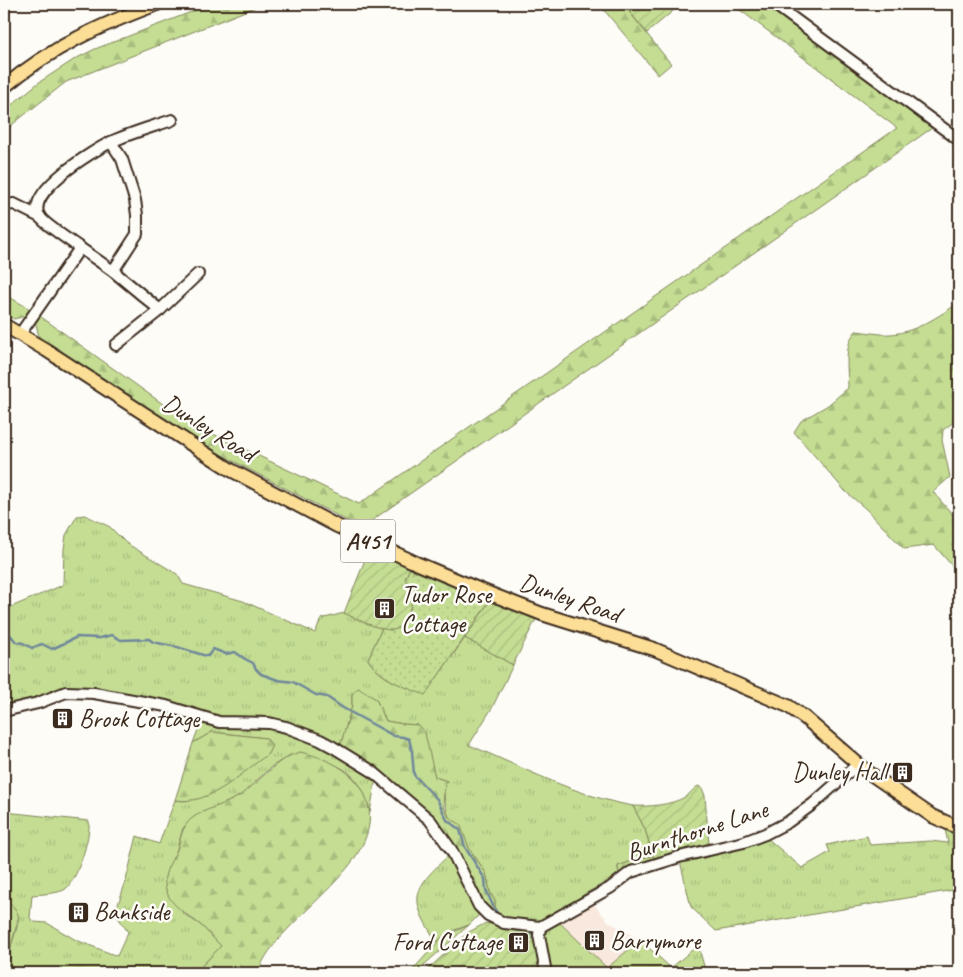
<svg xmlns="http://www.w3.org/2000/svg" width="963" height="977" viewBox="0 0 963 977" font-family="Caveat,sans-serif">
<defs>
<pattern id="grass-tufts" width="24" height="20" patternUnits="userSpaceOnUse" patternTransform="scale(1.25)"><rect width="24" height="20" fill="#c4dd93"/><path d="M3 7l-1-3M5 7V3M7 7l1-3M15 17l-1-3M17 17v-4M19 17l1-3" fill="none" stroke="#a9be7e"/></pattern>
<pattern id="forest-firs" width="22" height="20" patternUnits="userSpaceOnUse" patternTransform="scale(1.25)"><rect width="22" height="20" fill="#c4dd93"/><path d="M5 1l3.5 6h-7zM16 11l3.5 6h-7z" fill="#a9be7e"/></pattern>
<pattern id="park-dots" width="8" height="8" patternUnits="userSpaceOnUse" patternTransform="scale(1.25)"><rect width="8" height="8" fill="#c4dd93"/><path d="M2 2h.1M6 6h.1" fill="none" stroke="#a9be7e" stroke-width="1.8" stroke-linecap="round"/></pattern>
<pattern id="garden-furrows" width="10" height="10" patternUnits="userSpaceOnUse" patternTransform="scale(1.25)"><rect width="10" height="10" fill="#c4dd93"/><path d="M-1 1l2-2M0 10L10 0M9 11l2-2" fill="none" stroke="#a9be7e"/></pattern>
</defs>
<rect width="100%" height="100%" fill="#fdfcf7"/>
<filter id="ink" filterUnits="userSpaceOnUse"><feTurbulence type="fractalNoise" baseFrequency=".02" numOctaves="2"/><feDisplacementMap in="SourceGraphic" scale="10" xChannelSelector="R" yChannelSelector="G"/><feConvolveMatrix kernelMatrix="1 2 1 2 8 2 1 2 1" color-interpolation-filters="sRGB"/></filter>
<g filter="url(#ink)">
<path fill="#f8e8dd" d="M592 902 608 921 640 940 607 969 559 922Z"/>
<g fill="url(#grass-tufts)" stroke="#808458">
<path d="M85 515 110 527 126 543 177 574 183 584 243 601 315 633 321 619 344 613 382 628 368 659C379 679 405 687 425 694L465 638 513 665 492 708 469 745C522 767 576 796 633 806L645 829 653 856 641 858 618 866 619 875C609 881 598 886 588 892 570 903 554 918 533 922 521 924 506 919 495 916V901L490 892 486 873 469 848 454 821 449 817 447 812 443 791 447 781 435 777 418 725 403 724 386 721 376 699 352 694V706L340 747 278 722 226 720 98 689 38 698 4 707V610L63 585 64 549 66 535 77 516Z"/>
<path d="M202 719 277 728 327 747 376 778 370 812C359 764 332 762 290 755L271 767 240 796 191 820 183 828 177 849 165 877 166 890 184 914 202 926 221 946 195 973H8L11 946 17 927 16 910 7 900 5 812 89 821C91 835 77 883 64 890 55 894 42 894 32 895L30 918 34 922 47 923 76 940 117 956 128 932 115 913 125 884 137 836 159 844 175 800C189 802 192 800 205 795 239 781 246 767 266 738L212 732 193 743Z"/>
<path d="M945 829 959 834V889L716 931 691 907 680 861 767 838 802 868 830 852 827 845 867 836 870 845 930 841 948 843Z"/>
<path d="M450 854 478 911V916L469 925 452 931 437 942C407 897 413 889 450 854Z"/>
<path d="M559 922 607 968 640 940 671 968 698 945 706 973H551L545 944 544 928 546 926Z"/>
</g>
<g fill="url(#forest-firs)" stroke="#808458">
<path d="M212 4H263L66 82 4 131V111L38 83 75 59 95 49Z"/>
<path d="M599 4H623L671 64 658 75Z"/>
<path d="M740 4H766L932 128 361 528 214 451 179 430 49 345 39 337 36 324 25 316 14 319 4 314V294L30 309 188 422 359 504 897 128 736 7Z"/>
<path d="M959 303V418L943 430 942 440 950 477 933 492 959 522V574L934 545 904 549 867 510 845 491 794 432 801 421 828 405 848 388C848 369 843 345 856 331 867 332 880 335 891 334 917 332 938 316 959 303Z"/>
<path d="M358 688 376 699 386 721 403 724 418 725 425 733 435 777 447 781C443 791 441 808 449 817 452 820 457 822 460 824L469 848 486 873 490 892 495 901V916L480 900 429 813 370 767 340 747 352 706V694Z"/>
<path d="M212 732 266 738 272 745 268 754C241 773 211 806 175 800L193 743Z"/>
<path d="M300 752C324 757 351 769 363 791 399 861 276 915 258 973H195L221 946C215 940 209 933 203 927 187 913 163 904 165 878 166 868 173 859 177 850 181 839 181 828 191 819 205 808 224 806 239 796 261 782 274 759 300 752Z"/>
<path d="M4 808 7 900 16 910 19 917 11 946 8 973H4Z"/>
<path d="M653 856 654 859 635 866 619 875 618 866 641 858Z"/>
<path d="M469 925 415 973H410L442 937Z"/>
</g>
<path fill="url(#park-dots)" stroke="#808458" d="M411 565 491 599 425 695C405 687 380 679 368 659L382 628 391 630 399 627 406 618 411 607 405 579Z"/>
<g fill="url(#garden-furrows)" stroke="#808458">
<path d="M623 4H681L647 33Z"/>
<path d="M370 547 411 565 405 579C407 582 411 585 412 589 416 599 404 631 392 630 378 630 357 619 344 613Z"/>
<path d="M491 599 537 617 513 665 465 638Z"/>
<path d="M698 786 702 788 705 796 709 844 703 848 682 851 654 859 645 829 633 806C649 807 671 805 685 797 690 794 693 789 698 786Z"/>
<path d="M486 923 533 932 539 948 542 973H424L467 933Z"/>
</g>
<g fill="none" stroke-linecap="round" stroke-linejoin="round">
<g stroke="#6f879b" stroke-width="2.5">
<path d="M4 634 8 632 16 642 23 643 32 648 42 644 52 649 77 637 100 638 112 635 121 640 149 639 153 642 177 647 203 655 208 656 213 649 226 654 235 652 245 659 253 663 256 669 261 674 278 680 293 682 316 695 327 697 343 708 394 736 403 737 409 739 412 751 414 775 437 799 447 820 460 830 465 847 485 879 486 890 494 908 497 913 502 917"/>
<path d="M531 932 537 947"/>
<path d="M539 962 540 973"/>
</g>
<defs>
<g id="minor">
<path d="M774 4 959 140"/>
<path d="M111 142 122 159 135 200 137 215V234L113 271"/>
<path d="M4 207 5 205 14 204 40 217"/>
<path d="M80 248 113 271 160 310"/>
<path d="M20 334 80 248C72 242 44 224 40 217 23 193 93 151 111 142 130 133 152 127 172 120"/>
<path d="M116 345 160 310 198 274"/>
<path d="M4 711 38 703 66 692 94 693 166 706 219 722 269 723 286 727 320 740 333 747 372 771 430 820 452 851 479 906 488 915 504 923 540 927 610 888 631 872 679 857 744 842 765 834 788 822 813 804 858 764"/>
<path d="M540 927 539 935 546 973"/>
</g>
<g id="major">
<path d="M4 87C52 47 100 25 157 4"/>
<path d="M4 325 46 350 231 470 335 525 416 563 478 589 542 614 654 649 788 706 805 718 865 770 932 816 959 828"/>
</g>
</defs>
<use href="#minor" stroke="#3b2a1e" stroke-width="14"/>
<use href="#major" stroke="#3b2a1e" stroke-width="16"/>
<use href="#minor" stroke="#fdfcf7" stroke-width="10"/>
<use href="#major" stroke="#fdde96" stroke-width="12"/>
</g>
</g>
<defs>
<symbol id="building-square" viewBox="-11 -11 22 22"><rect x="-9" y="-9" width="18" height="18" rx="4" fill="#3b2a1e" stroke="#fdfcf7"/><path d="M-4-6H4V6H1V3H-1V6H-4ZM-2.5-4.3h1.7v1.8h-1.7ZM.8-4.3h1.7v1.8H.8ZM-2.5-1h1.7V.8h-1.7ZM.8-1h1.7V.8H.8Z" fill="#fff"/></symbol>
</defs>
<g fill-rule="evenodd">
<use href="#building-square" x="372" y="596" width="25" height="25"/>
<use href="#building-square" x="50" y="706" width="25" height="25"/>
<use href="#building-square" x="890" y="760" width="25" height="25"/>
<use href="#building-square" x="66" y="900" width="25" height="25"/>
<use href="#building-square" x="582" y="928" width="25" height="25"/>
<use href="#building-square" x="506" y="930" width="25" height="25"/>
</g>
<g text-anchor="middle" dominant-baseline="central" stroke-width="5" stroke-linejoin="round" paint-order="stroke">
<rect fill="#fdfcf7" stroke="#75695f" stroke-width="1" x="340.5" y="519.5" width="55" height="43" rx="4"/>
<g font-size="24" font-weight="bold" fill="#3b2a1e">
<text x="368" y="541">A451</text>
</g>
<g font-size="25" fill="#3b2a1e" stroke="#fdfcf7">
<text transform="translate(209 428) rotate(32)">Dunley Road</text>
<text transform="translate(570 598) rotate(19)">Dunley Road</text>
<text transform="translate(697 831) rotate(-18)">Burnthorne Lane</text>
</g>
<g font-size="25" fill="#3b2a1e" stroke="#fdfcf7" text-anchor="start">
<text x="401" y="595">Tudor Rose<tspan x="401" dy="29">Cottage</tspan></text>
<text x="79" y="719">Brook Cottage</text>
<text x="887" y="772" text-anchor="end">Dunley Hall</text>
<text x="94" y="912">Bankside</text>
<text x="610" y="941">Barrymore</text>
<text x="502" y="942" text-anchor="end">Ford Cottage</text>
</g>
</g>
<rect width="963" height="977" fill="none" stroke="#fdfcf7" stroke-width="20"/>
<rect x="10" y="10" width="943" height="957" fill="none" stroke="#3b2a1e" stroke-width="2" filter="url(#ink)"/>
</svg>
